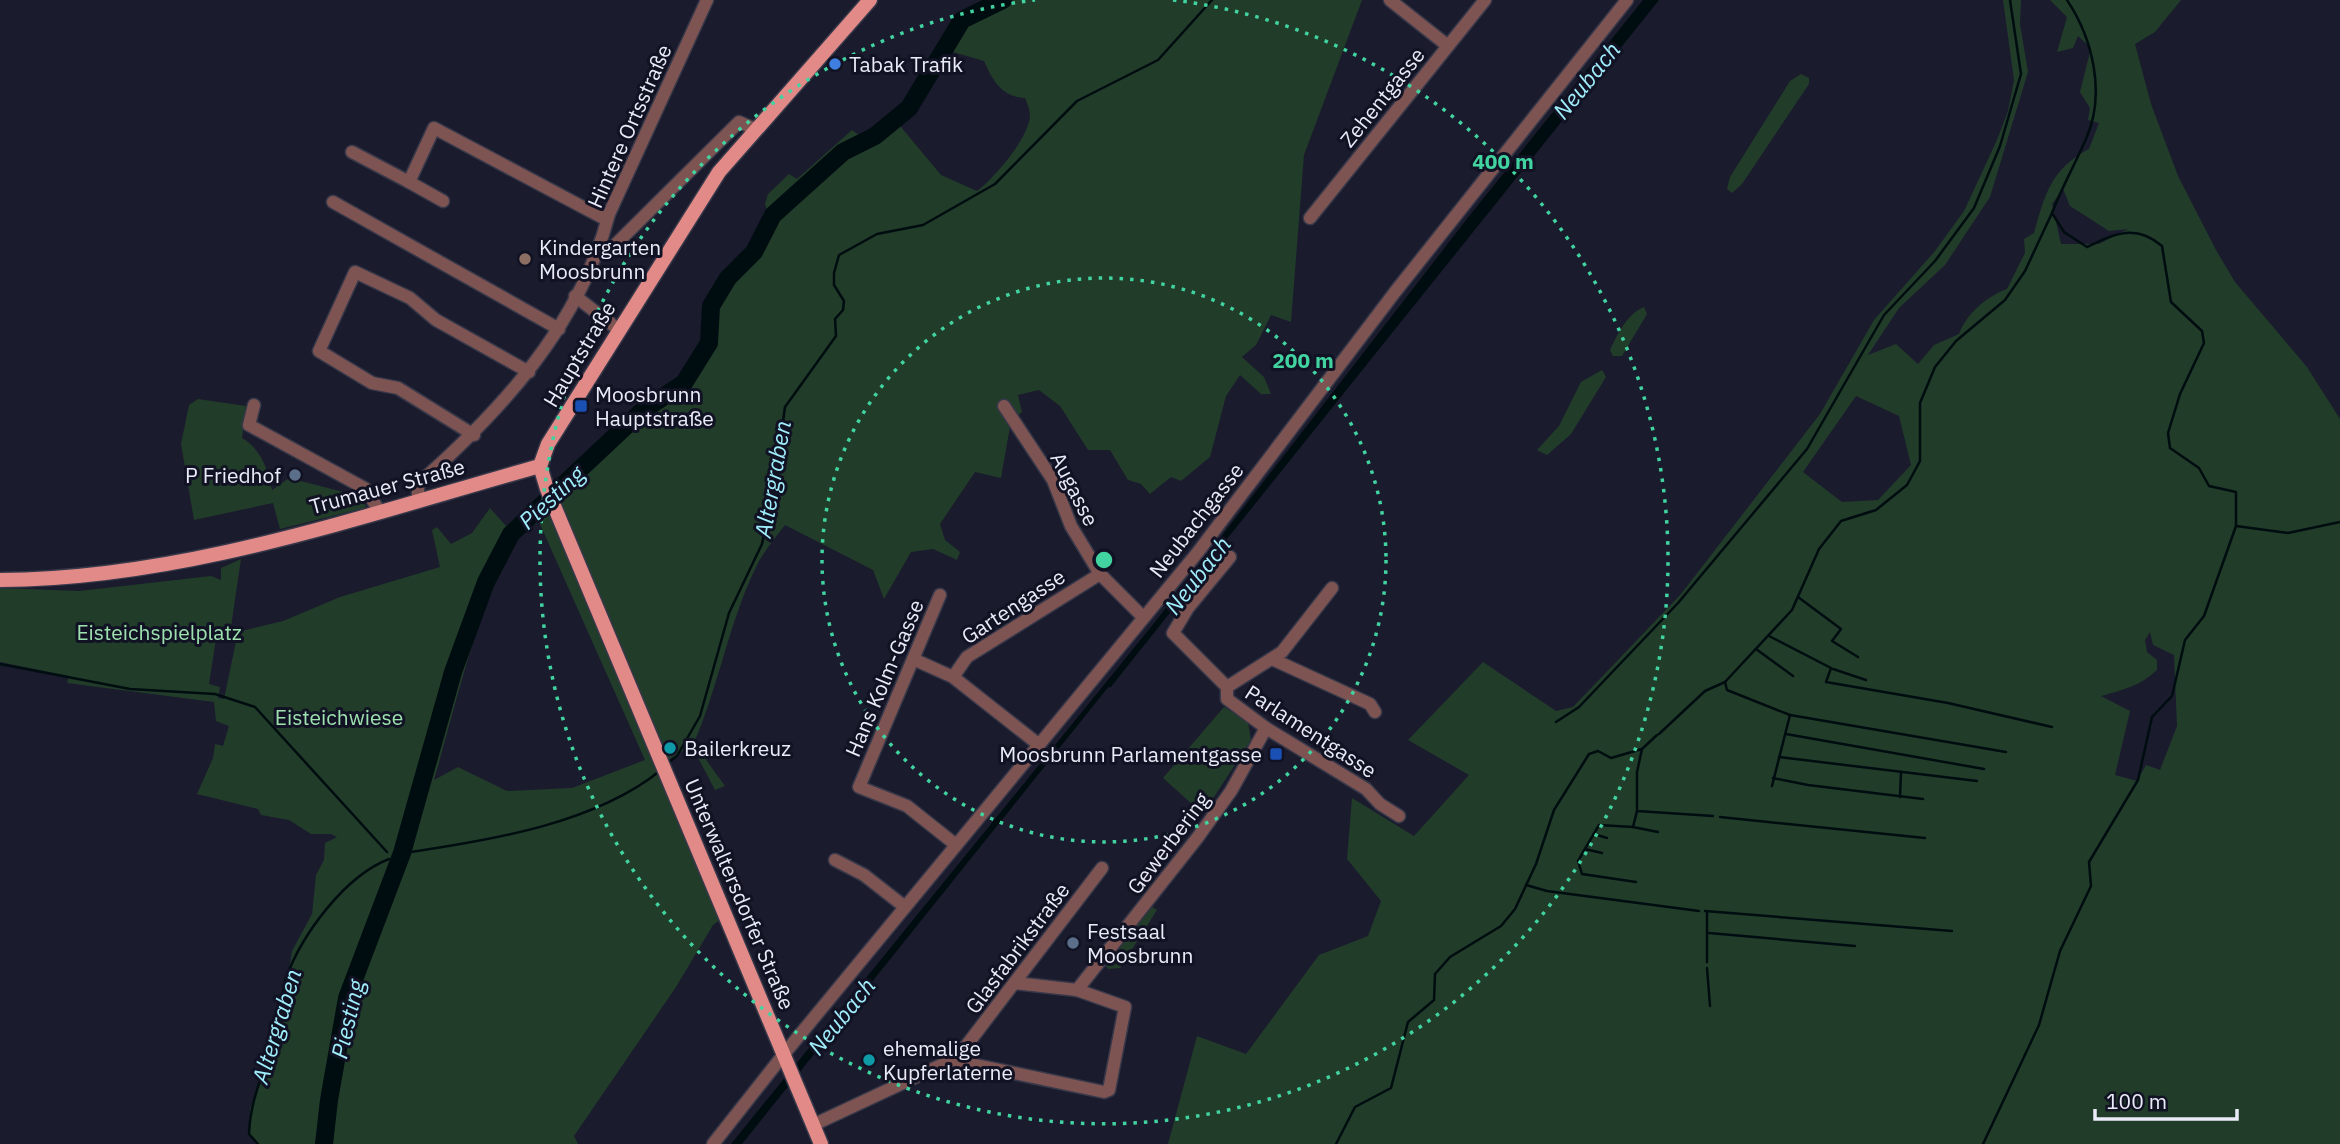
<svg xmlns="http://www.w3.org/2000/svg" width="2340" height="1144" viewBox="0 0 2340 1144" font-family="'IBM Plex Sans',sans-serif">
<rect width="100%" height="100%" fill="#1a1b2d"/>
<g fill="#223c2a" fill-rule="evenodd">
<path d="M1014 0H1362L1304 155 1291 322 1271 315 1256 345 1242 357 1264 377 1271 394H1261L1240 375 1226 396 1210 457 1181 481 1171 477 1150 494 1141 484 1128 480 1110 450H1088L1060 406 1039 390 1018 395 1022 412 1011 421 1001 478 975 472 940 524 945 540 960 552 957 560 933 549 911 552 884 599 873 570 785 525C775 538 764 551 757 565 729 622 719 685 694 743L725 786 715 790 695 752 688 748 659 765 723 918 713 925 676 987 574 1136 578 1144H258L249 1134 250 1109 280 1027 292 951 312 914 316 875 324 860 325 843 337 837 331 834H311L289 820 261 815 258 809 197 794 213 758 215 744 223 746 229 726 216 721 214 702 67 683 69 676 0 662V588L79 591 211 576 221 580V568L241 559 229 640 216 639 209 684 220 687 218 698 224 699 238 632 283 621 340 597 440 567 432 530 437 527 451 544 472 533 490 508 506 526 536 501H563L606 444 634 418 646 393 667 396 683 382 702 344V327L728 282 755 258 771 223 765 204 768 194 789 174 797 179 852 130 863 138 891 115 941 175 977 191C994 178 1021 146 1028 125 1032 115 1029 107 1025 98 1002 97 993 81 984 61L953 52V32L972 18ZM539 522 645 760 572 788 507 791 458 767 434 780C455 708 475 618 509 552 515 540 526 528 539 522Z"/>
<path d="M2003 0H2021L2020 24 2028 72 1990 197 1945 265 1899 308 1868 355 1896 344 1918 364 1934 345 1959 334C1967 313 1986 297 2007 289L2025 253 2024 239 2034 233C2045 194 2051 169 2089 149L2099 123 2088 120 2090 108 2080 92 2091 48 2078 36 2073 48 2057 52 2067 17 2050 0H2181L2155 32 2135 44 2151 104 2178 176 2216 250 2235 282 2307 367 2340 419V1144H1168L1197 1036 1246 1054 1319 955 1368 936 1381 901 1347 859 1352 798 1414 836 1469 775 1408 740 1483 662 1556 711 1573 707 1681 594 1820 414 1874 320 1935 251 1964 211 1997 140 2008 111 2014 80ZM2063 189 2070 206 2109 231 2128 229 2099 244H2061L2052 204ZM1856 396 1899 416 1911 465 1878 500 1842 502 1803 472ZM2150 632 2153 645 2174 655 2177 726 2160 770 2146 765 2137 781 2115 775 2130 711 2101 696C2123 690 2140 686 2157 670V660L2147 652 2145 640Z"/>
<path d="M1801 74 1809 78V84L1742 184 1732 193 1727 189 1730 177 1790 81Z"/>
<path d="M1644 307 1647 314 1622 356H1613L1610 350C1618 333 1627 314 1644 307Z"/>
<path d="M1602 370 1606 377 1571 434 1547 455 1537 450 1559 426 1581 382Z"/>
<path d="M198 399 246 406 242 438C261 449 268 469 272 490L289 478 359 496 361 490 366 500 359 502 366 505 365 508 280 529 273 503 194 520 181 444 189 405Z"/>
<path d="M1224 707 1248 722 1251 740 1203 814 1163 778Z"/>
<path d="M1152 907 1157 910 1120 968 1108 969 1106 966Z"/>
</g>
<path fill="#000d10" d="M1643 0H1659L742 1144H731L1155 622 1470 215Z"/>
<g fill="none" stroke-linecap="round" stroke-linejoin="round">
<g stroke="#000d10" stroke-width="2.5">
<path d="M2236 526 2288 533 2340 522"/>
<path d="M1798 597 1841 629 1832 641 1858 657"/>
<path d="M1769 636 1831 668 1826 682 1948 703 2052 727"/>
<path d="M1756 649 1793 676"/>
<path d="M0 664 130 689 215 694 255 707 387 852"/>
<path d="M1833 669 1866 680"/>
<path d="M1725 682 1727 690 1790 715 1772 786"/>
<path d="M1110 686 1189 587"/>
<path d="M1790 715 2006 752"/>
<path d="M1556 722 1579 707 1678 603 1807 449 1884 315 1935 261 1974 208 2000 146 2021 74 2010 0"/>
<path d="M1659 734 1705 691 1725 682 1792 610 1819 549 1841 521 1876 510 1907 485 1920 461V403L1935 367 1956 341 2005 300 2025 271 2052 213"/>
<path d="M1786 734 1984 769"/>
<path d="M1642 749 1637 772V811L1713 816"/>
<path d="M1779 757 1977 781"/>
<path d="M668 763 677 756 700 716 729 613 762 544 774 486 785 407 836 336 835 319 843 310 844 301 834 285V273L839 255 877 234 923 225 995 184 1077 101 1158 60 1212 0"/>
<path d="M1773 778 1808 785 1923 799"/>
<path d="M1900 797 1901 772"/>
<path d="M1637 811 1633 827 1658 832"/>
<path d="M1720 817 1925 838"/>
<path d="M1633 827 1599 825 1578 861 1582 874 1636 882"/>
<path d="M1594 834 1607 838"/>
<path d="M1585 849 1602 853"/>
<path d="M411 852C492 840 596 823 661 770"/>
<path d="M399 853H402"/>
<path d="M1526 885 1547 891 1699 911"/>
<path d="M1705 911 1952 931"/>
<path d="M1709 933 1855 946"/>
<path d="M1707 962V912"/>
<path d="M1707 968 1710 1006"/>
<path d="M258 1144 249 1134C250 1097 267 1065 278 1031 284 1014 280 995 286 978 302 934 345 876 389 859"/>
<path d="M1336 1144 1355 1107 1391 1088 1408 1022 1434 1000 1435 974 1450 957 1501 926 1515 909 1536 864 1554 810 1589 754 1598 751 1611 758 1642 749 1657 735"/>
<path d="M1983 1144 2039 1025 2060 951 2091 886 2089 862 2138 780 2152 717 2172 696 2185 640 2204 616 2236 526V492L2209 486 2199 468 2170 448 2168 433 2180 394 2204 343 2202 331 2171 302 2162 246C2136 224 2116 233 2087 247L2064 232 2052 213C2062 187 2075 164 2086 139 2106 94 2093 39 2067 0"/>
</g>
<path stroke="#000d10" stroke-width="18" d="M324 1144 329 1100 347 998 402 853 453 672 486 582 511 534 642 411 684 383 709 343 711 306 728 278 754 252 773 215 843 152 875 136 909 108 962 20 1003 0"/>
<defs>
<g id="minor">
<path d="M1390 0 1448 46"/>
<path d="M352 152 409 182 434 128 607 220"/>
<path d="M409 182 443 201"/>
<path d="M333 202 559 329"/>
<path d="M1310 218 1485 0"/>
<path d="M599 251 613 247 739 122 755 129"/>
<path d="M575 296 619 330"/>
<path d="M254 405 249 425 366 489 379 511"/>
<path d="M1004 406 1053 480 1071 526 1100 574 1143 617"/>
<path d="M474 435 398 388 372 383 319 351 355 272 410 298 436 320 529 372"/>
<path d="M418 500V484C502 410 580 325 609 214L707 0"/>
<path d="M1332 588 1282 652 1227 687V699L1266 728 1366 789 1380 804 1399 816"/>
<path d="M940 595 859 787 907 806 956 845"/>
<path d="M913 659 953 677 1038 744"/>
<path d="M1272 659 1370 704 1375 712"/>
<path d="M953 677 967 657 1100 574"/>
<path d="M1227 687 1173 633 1188 608 1230 557"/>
<path d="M835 860 864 875 905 907"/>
<path d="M1077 990 1198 837 1231 791 1266 728"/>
<path d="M952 1060 1104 1092 1109 1090 1125 1007 1077 990 1015 983"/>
<path d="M813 1125 952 1060 963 1050 1102 868"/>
<path d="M713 1144 784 1054 1198 552 1395 292 1627 0"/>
</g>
<g id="major">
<path d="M0 580C185 579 364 515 540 466"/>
<path d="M821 1144 547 489 540 466 548 444 719 172 870 0"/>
</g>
</defs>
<use href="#minor" stroke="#373849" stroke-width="15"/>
<use href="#major" stroke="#373849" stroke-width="17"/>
<use href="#minor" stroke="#7e5452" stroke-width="12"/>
<use href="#major" stroke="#e28a87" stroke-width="14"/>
</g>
<g fill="none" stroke="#41d4a1" stroke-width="3.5" stroke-dasharray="3.5 7">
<circle cx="1104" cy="560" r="282"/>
<path d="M1173 0A564 564 0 1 1 1035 0"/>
</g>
<circle fill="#3f7fe0" stroke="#111223" stroke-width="2.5" cx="835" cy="64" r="7"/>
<circle fill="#8d6e63" stroke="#111223" stroke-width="2.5" cx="525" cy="259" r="7"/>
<g fill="#1a4fb4" stroke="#111223" stroke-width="2.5">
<rect x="574" y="399" width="14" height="14" rx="3.5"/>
<rect x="1269" y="747" width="14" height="14" rx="3.5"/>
</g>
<g fill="#5c6f8a" stroke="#111223" stroke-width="2.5">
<circle cx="295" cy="475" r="7"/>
<circle cx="1073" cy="943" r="7"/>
</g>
<g fill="#0f9aa8" stroke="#111223" stroke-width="2.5">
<circle cx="670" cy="748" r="7"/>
<circle cx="869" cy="1060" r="7"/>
</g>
<g text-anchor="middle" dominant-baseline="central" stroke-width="6" stroke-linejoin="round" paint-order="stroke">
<g font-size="21" fill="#eaebf8" stroke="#111223" text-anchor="start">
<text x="849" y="64">Tabak Trafik</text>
<text x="539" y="247">Kindergarten<tspan x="539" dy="24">Moosbrunn</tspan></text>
<text x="595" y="394">Moosbrunn<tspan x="595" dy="24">Hauptstraße</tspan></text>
<text x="281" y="475" text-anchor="end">P Friedhof</text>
<text x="684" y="748">Bailerkreuz</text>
<text x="1262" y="754" text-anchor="end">Moosbrunn Parlamentgasse</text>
<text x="1087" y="931">Festsaal<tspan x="1087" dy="24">Moosbrunn</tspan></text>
<text x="883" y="1048">ehemalige<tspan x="883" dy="24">Kupferlaterne</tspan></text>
</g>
<g font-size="21" fill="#eaebf8" stroke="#111223">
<text transform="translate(1382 97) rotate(-51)">Zehentgasse</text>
<text transform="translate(629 126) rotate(-66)">Hintere Ortsstraße</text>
<text transform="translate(579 354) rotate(-59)">Hauptstraße</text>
<text transform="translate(387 486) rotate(-15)">Trumauer Straße</text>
<text transform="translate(1075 489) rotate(63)">Augasse</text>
<text transform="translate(1196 520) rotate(-52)">Neubachgasse</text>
<text transform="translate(1013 606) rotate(-33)">Gartengasse</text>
<text transform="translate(884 678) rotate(-67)">Hans Kolm-Gasse</text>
<text transform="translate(1311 731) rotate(33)">Parlamentgasse</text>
<text transform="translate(1168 843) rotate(-53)">Gewerbering</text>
<text transform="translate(740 894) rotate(67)">Unterwaltersdorfer Straße</text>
<text transform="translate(1017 948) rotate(-53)">Glasfabrikstraße</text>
</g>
<g font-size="21" fill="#9de1af" stroke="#111223">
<text x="159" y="632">Eisteichspielplatz</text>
<text x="339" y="717">Eisteichwiese</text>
</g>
<g font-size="23" font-style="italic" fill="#a0edfb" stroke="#111223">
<text transform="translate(1586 80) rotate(-51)">Neubach</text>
<text transform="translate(772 479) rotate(-80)">Altergraben</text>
<text transform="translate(551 497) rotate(-43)">Piesting</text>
<text transform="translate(1197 575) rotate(-52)">Neubach</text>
<text transform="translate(841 1016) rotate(-51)">Neubach</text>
<text transform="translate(347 1019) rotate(-77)">Piesting</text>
<text transform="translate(276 1026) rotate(-73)">Altergraben</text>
</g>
</g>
<circle cx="1104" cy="560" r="10" fill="#41d4a1" stroke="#111223" stroke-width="3.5"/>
<g font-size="21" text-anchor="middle" font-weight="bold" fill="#41d4a1" stroke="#111223" stroke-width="6" stroke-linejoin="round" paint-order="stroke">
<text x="1503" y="169">400 m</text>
<text x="1303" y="368">200 m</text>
</g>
<path d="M2095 1109v10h142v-10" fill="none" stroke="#eaebf8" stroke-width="3.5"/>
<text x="2106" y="1109" font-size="21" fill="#eaebf8" stroke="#111223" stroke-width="5" paint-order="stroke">100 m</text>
</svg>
